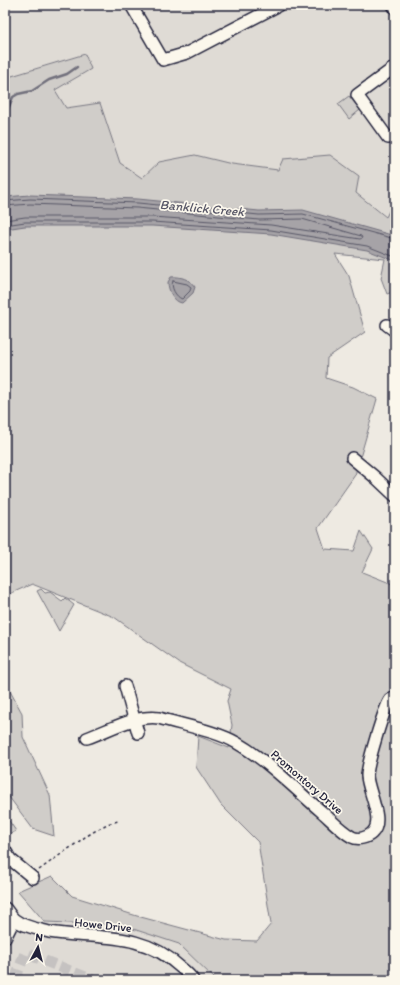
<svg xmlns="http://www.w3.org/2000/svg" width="400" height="985" viewBox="0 0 400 985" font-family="Itim,sans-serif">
<rect width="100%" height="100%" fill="#eeeae2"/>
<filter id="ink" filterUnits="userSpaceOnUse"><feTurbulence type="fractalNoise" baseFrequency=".025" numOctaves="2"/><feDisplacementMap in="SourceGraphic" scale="8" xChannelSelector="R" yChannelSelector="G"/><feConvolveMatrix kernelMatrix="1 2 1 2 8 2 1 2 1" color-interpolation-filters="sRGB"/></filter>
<g filter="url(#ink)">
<g fill="#dfdbd5">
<path d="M5 5H395V199L387 217 356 193 278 170 232 164 195 155 159 162 142 178 120 164 100 103 66 108 55 90 91 69 85 54 5 78Z"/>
<path d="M5 917 14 920 45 922 121 925 179 944 216 980H5Z"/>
</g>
<g fill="#d0cdc9" stroke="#797882">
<path d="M85 54 91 69 55 90 66 108 100 103 120 163 142 178 159 162 195 155 232 164 278 170 283 159 330 155 359 176 356 193 386 217 395 199V291L387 294 381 278 385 259 335 254 349 276 365 332 327 358 326 378 353 387 377 399 355 475 318 528 325 549 354 551 361 531 373 549 362 572 395 585V980H216L179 944 121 925 45 922 18 891 52 876 72 896 137 916 226 940 257 941 271 924 258 842 221 805 196 767 198 736 229 748 232 725 227 701 231 689 179 663 114 617 32 584 5 596V78Z"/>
<path d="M349 96 360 110 349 119 338 104Z"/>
<path d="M41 589 45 593 50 592 62 601 65 598 74 605 59 631 37 591Z"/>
<path d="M5 682 22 713 23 737 50 795 54 836 33 829 6 793 5 794Z"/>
<path d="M5 815 16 831 5 837Z"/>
</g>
<g fill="#a6a3a7" stroke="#716f7c">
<path d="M30 195 138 199 259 211 303 210 395 236V261L367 250 271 234 152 226H25L5 229V197Z"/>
<path d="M171 277C180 276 190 279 195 287L193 293 182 303C174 302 168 291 168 282Z"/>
</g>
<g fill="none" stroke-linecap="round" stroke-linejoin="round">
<g stroke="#575666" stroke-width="1">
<path d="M5 201 30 199 138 203 259 215 303 214 395 239"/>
<path d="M5 206 30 204 137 208 259 220 302 219 361 236 362 238 360 239 271 225 152 217H25L5 220"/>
<path d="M5 225 25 222H152L271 230 367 246 395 257"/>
<path d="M173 281 187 284 191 287 190 291 182 299C176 297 170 287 173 281Z"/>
</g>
<path stroke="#716f7c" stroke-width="2.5" d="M5 110 8 109 13 97 18 94 32 91 49 80 67 74 77 67"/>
<path stroke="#c5c2c1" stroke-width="11" stroke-dasharray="11 5.5" stroke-linecap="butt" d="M15 980 25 953 93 980"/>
<defs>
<g id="minor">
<path d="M131 5 163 60 187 53 279 5"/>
<path d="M393 5 395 8"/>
<path d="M395 67 357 95 388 138 395 137"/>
<path d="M387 325 395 331"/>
<path d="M352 458 376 478 395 496"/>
<path d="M125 686 138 733"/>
<path d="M87 738C110 730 134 715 159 718 182 725 217 731 237 743 268 761 294 788 322 812 331 820 341 831 352 837 358 840 367 838 372 833 385 821 368 792 367 776 367 765 384 708 390 700 391 699 394 698 395 697"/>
<path d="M5 850 10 859 33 878"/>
<path d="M5 908C8 911 11 917 15 920 24 927 38 929 49 932 97 940 141 930 180 967 185 971 190 975 193 980"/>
<path d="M5 938 14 920"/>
</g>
</defs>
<use href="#minor" stroke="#22223b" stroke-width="14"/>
<path stroke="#22223b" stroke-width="1.5" stroke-dasharray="3 3" stroke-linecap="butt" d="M39 870 85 837 107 824 118 821"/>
<use href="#minor" stroke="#fbf7ec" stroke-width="11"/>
</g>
</g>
<g text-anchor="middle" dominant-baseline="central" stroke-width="3.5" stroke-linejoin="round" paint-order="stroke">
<g font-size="12" fill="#22223b" stroke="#fbf7ec">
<text transform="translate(307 782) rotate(41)">Promontory Drive</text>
<text transform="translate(103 925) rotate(6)">Howe Drive</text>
</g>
<g font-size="13" font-style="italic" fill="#575666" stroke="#fbf7ec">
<text transform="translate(202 208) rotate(5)">Banklick Creek</text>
</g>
</g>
<rect width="400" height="985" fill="none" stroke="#fbf7ec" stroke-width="20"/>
<rect x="10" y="10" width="380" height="965" fill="none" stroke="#22223b" stroke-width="1.5" filter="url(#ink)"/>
<g transform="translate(38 947) rotate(7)" stroke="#fbf7ec" stroke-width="3" paint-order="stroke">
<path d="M0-3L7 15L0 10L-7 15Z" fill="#22223b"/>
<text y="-6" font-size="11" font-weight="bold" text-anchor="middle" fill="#22223b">N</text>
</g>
</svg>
